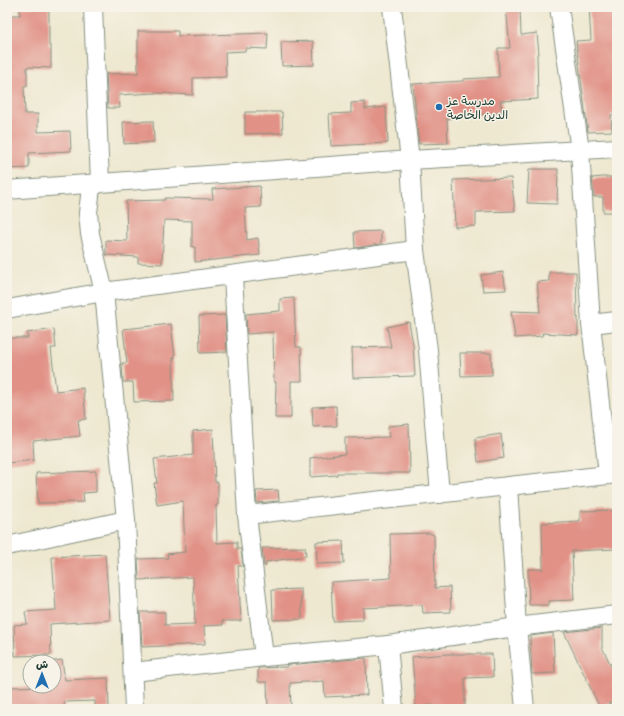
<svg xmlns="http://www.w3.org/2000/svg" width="624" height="716" viewBox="0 0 624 716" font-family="Delius,'Playpen Sans Arabic',sans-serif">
<rect width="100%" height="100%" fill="#f7f3e8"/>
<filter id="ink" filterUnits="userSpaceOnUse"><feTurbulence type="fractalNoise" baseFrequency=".025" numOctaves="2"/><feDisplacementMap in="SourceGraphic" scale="8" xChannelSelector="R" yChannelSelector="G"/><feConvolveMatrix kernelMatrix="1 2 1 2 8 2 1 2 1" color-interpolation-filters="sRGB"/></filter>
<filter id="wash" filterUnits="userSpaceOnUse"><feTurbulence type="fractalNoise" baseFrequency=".012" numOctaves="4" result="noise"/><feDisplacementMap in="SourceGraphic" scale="16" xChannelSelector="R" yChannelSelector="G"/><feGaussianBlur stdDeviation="0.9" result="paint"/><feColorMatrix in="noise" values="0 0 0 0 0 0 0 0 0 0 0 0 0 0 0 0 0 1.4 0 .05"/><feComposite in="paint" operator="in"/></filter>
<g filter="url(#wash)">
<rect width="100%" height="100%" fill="#eee8d0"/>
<g id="blocks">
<g fill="#e19186">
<path d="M20 7H49V46H51V68L27 67V86H24L25 114H38V132L70 131 71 151 29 153V168L7 169V15H20Z"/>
<path d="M506 7H520L521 35 537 33 539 54H537L538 99 500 101 502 112 447 119 448 143 419 144 413 84 463 81V79L499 77 498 48H510Z"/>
<path d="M589 7H617V114L611 115 612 131 588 132 576 41 591 40Z"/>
<path d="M138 31H178V36L268 33 267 49 246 48V51L225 52 226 77 193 78V95L155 93 119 95 120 108H108L106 74 138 73Z"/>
<path d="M313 41 314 65 282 66 281 42Z"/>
<path d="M365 102V109L386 107 388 143 331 146 329 114 351 113V103Z"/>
<path d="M245 112H282L283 133 245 134Z"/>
<path d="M153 121 154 142 124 144 123 122Z"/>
<path d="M529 169H558L557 204 527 203Z"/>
<path d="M603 177H617V212H603V197H594L592 178Z"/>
<path d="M511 178 515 211 476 212V226L455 227 453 180Z"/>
<path d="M260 186 261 207 245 208 247 240 258 238 260 255 195 262V247H192V221L164 220 162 264 138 263V257L106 255V240L127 241 126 201 165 200V198L213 199 212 189Z"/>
<path d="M381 231V244L355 248 354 232Z"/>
<path d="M503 272 506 290 483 291 481 275Z"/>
<path d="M549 272H576L577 318 578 317V335L542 333 543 336 515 338 511 311 540 312 537 282 549 281Z"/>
<path d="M294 298 296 347H301L302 381H291V418H275L276 382H274L273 332 247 334 246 314 280 311V299Z"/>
<path d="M225 315 227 352 200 353 199 316Z"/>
<path d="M409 322 413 344 415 376 353 378 352 348 391 347 387 327Z"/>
<path d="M171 324 175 358H173L174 401 134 402 133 382H123L122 363H127L123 329Z"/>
<path d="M54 329 56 348H51L56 391 83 388 86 419 78 420 80 436 33 441 34 460 7 463V338H28L27 333Z"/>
<path d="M460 353H491L492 375 461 376Z"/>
<path d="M336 406 337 426 313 427 312 407Z"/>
<path d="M409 424 410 473H337V475L310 477V458L345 454V438L389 437 388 426Z"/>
<path d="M213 429 215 482H218V505H216L217 543 237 542V549H241L243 566H238L241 621H222L223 625 204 626 205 644 142 647 140 612H165V625L195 624 193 577 139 580 138 559 168 558 167 554 185 552 183 501 157 505 154 483H157L154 459 193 455V431Z"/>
<path d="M501 434 504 458 478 462 475 438Z"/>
<path d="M96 471V492L83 493 84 502 38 503 36 473Z"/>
<path d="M278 490 279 501 257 503 256 491Z"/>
<path d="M617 510V549L572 551 574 600 549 601V605H529L528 569H543L542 523 580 521V511Z"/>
<path d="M429 533 434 535 435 588 450 587 451 612 423 613 422 605 363 608V620L333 621 331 582 391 578 390 534Z"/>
<path d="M343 541 344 563 317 564 316 542Z"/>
<path d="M305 547 306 556 266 562V566H264L262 548Z"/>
<path d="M105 554 110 620 50 624 51 655 15 656 14 625 27 624 25 612 56 610 52 557Z"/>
<path d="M301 589 302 619 273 620 272 590Z"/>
<path d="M602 628V647L617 678V700L600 708 564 632Z"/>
<path d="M553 633 555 673 532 674 530 636Z"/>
<path d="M448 654H492L493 677 465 678V709H433V705L416 707 412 657Z"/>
<path d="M366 658 367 695 325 697 324 681 290 683 291 709H268L267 682H258V668L287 667V665Z"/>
<path d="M62 660 65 680 108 678 109 709H95V701L64 702 65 709H10V687L54 686V662H47Z"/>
</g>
</g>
</g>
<g filter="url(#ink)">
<use href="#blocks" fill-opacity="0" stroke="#869282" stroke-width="1"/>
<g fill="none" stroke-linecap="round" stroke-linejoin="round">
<defs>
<g id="street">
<path d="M93 7 100 183 91 187 88 213 90 234 104 292 126 520 134 709"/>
<path d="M392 7 410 160 415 250 428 350 440 494"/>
<path d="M559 7 580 150 591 324 608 474"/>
<path d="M7 190 410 160 617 148"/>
<path d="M233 276 247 515 264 657"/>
<path d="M7 309 104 292 415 250"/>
<path d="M591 324 617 321"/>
<path d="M508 486 517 627 525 709"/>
<path d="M247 515 617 474"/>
<path d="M7 546 126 520"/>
<path d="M388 645 394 709"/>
<path d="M133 672 264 657 388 645 517 627 617 615"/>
</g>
</defs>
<use href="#street" stroke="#869282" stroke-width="20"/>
<use href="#street" stroke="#fff" stroke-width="18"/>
</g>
</g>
<circle fill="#1f6fb2" stroke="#f7f3e8" stroke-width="1.5" cx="439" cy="107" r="4"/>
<g text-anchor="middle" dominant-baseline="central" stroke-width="3" stroke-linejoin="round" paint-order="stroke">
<g font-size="12" fill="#1f3d34" stroke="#f7f3e8" text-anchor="start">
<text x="447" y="100">مدرسة عز<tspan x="447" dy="14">الدين الخاصة</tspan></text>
</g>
</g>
<rect width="624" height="716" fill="none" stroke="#f7f3e8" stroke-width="24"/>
<g transform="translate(42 674)"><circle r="19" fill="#f7f3e8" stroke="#a1aaa0"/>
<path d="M0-3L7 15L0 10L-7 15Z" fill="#1f6fb2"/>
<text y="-6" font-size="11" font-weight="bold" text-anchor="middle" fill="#1f3d34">ش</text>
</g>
</svg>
